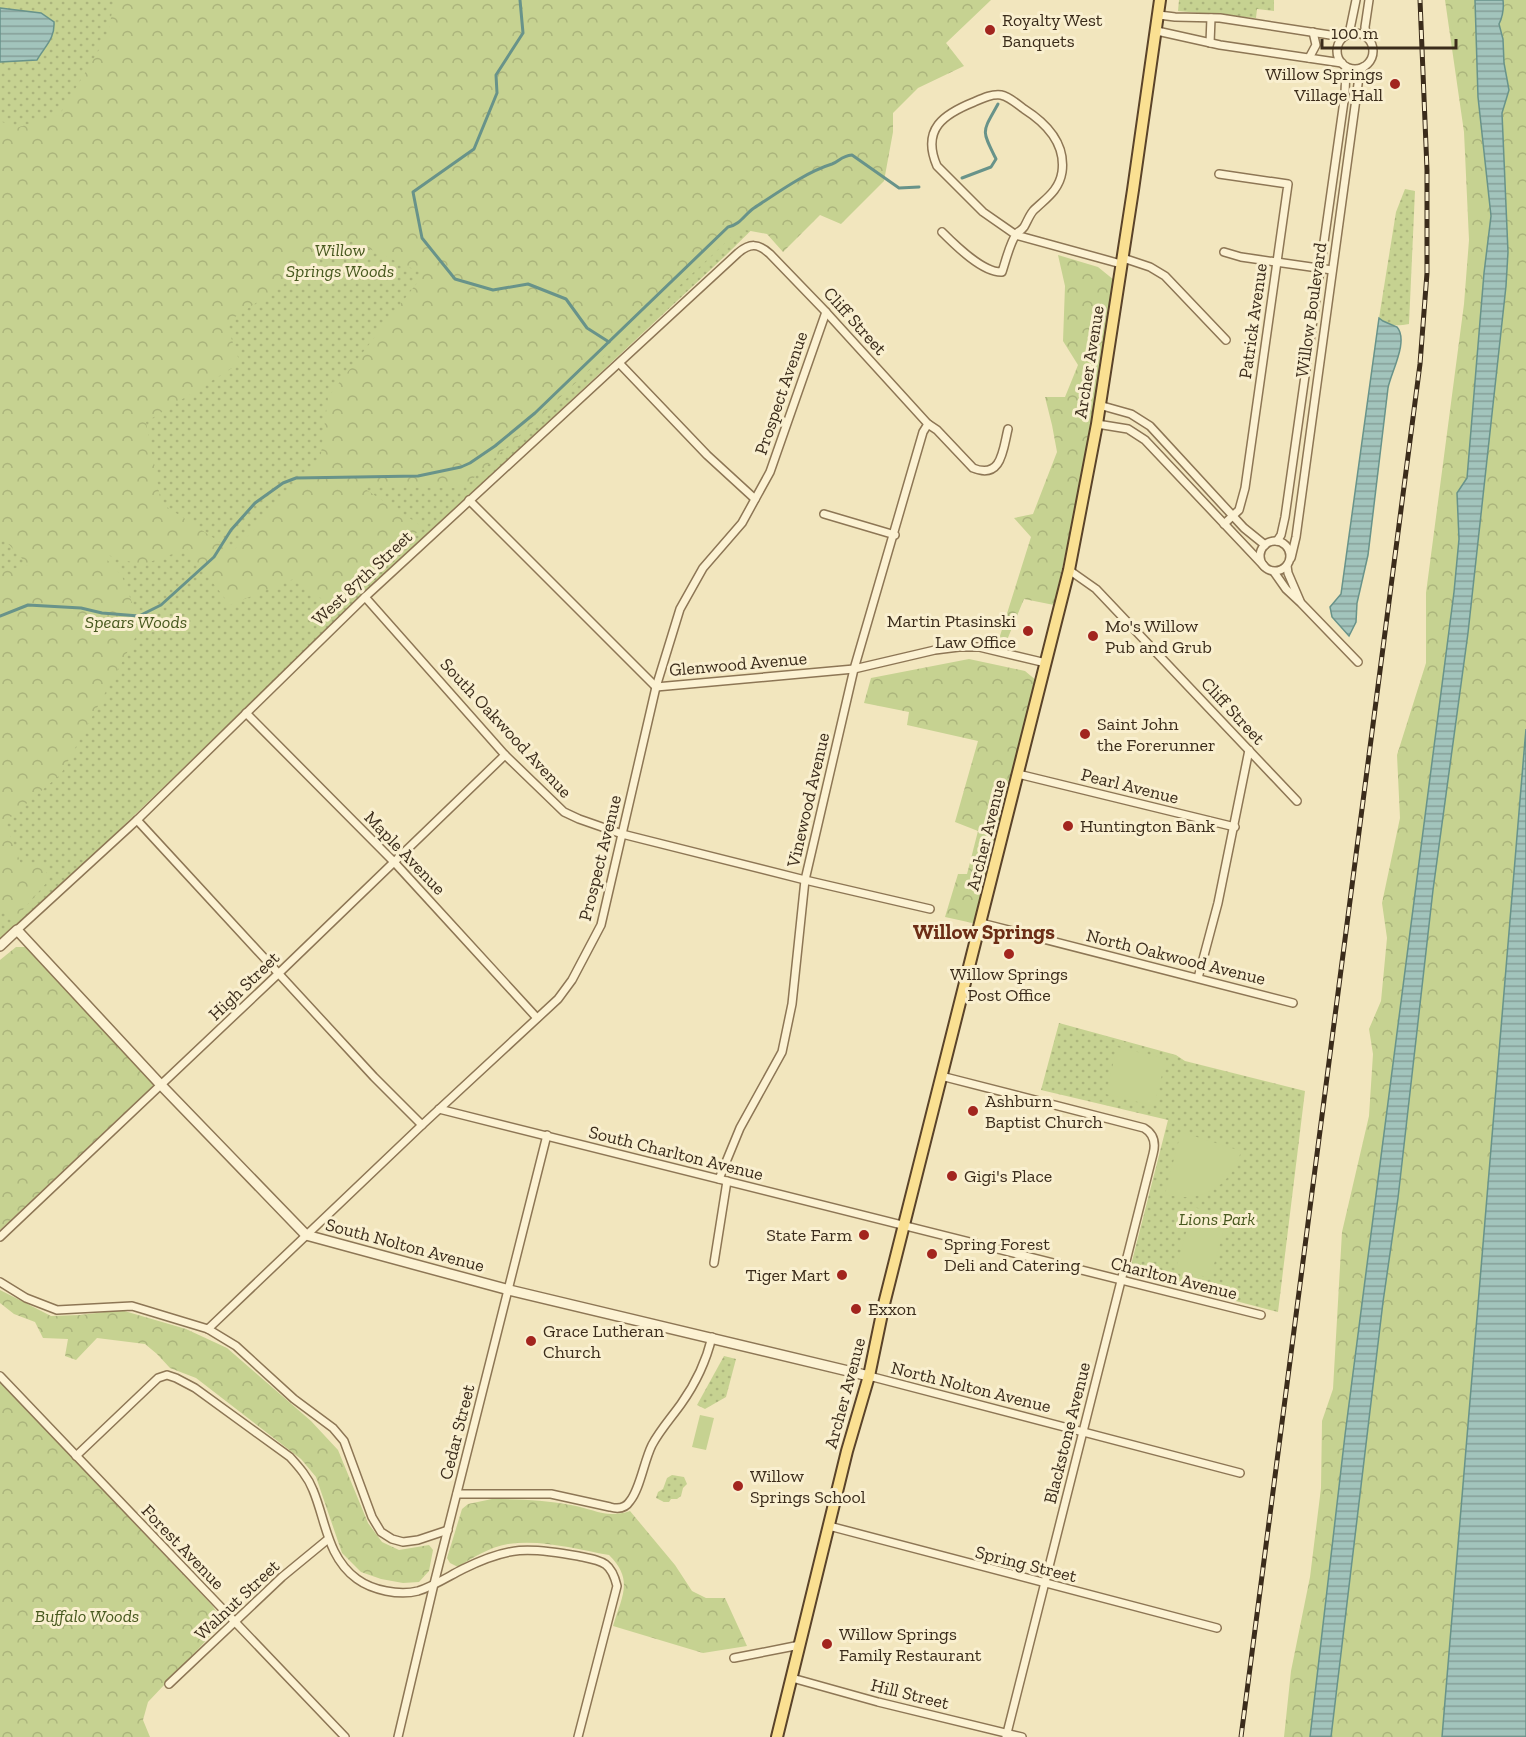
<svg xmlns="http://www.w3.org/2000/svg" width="1526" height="1737" viewBox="0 0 1526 1737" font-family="'Zilla Slab',serif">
<defs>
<pattern id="green-dots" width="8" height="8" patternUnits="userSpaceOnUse" patternTransform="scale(1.5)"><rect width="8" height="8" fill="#c6d291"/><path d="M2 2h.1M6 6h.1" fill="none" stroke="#abb47c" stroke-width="1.8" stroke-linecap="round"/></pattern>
<pattern id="forest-crowns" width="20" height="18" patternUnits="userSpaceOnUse" patternTransform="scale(1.5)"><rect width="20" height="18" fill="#c6d291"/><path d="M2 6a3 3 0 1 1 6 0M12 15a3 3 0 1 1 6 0" fill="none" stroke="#abb47c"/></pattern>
<pattern id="water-rules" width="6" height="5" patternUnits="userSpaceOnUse" patternTransform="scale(1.5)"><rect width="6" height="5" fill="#a2c4bc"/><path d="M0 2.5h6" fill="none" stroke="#859f98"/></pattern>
</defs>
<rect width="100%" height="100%" fill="#f2e6be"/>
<g fill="url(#green-dots)">
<path d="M0 0H986L724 257 329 627 0 945Z"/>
<path d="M1179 0H1274V11L1257 9 1256 18 1178 11Z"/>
<path d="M1405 189 1415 191 1409 324C1398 326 1387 327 1379 318L1396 212Z"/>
<path d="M1059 1023 1176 1055 1185 1061 1305 1091 1278 1312 1129 1273 1168 1120 1041 1090Z"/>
<path d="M724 1356 736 1359 726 1397 705 1409 697 1405Z"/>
<path d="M672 1475 684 1477 687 1484 683 1488 681 1496 677 1499H671L669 1502H664L656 1498 658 1492 663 1489 667 1478Z"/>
</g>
<g fill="url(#forest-crowns)" fill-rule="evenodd">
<path d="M114 0H991L946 43 964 66 918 88 893 113V132L884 181 841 224 820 215 783 252 767 234 740 229 463 488 362 487 423 527 334 609 296 578 230 605 187 549 141 565 101 553 122 576 141 627 61 774 5 822 21 864 43 862 49 880 13 921 0 908V572L28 565 0 535V121L16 128 60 114 108 35ZM350 240 424 274 328 397 320 462 233 551 161 503 146 422 240 363 226 323Z"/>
<path d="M1445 0H1475L1478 97 1491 216 1484 273 1467 478 1457 494 1459 539 1454 592 1345 1435 1310 1737H1284L1291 1671 1310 1577 1321 1488 1322 1421 1333 1389 1342 1232 1369 1116 1373 1054 1369 1029 1381 1001 1387 938 1382 903 1400 818 1397 755 1426 663V593L1464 304 1469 240 1464 132Z"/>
<path d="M1503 0H1526V729L1442 1737H1331L1383 1302 1398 1198 1433 890 1468 633 1506 286 1508 252 1502 113 1509 90 1504 63 1503 39 1499 24 1503 15Z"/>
<path d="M1058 255 1098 267 1114 280 1088 452 1054 605 1024 599 1007 640 999 639 1031 537 1014 518 1033 514 1057 452 1052 425 1045 397H1065L1078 365 1063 341 1065 286Z"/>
<path d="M969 659 1025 671 1037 681 977 924 945 917 958 874H967L978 831 955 822 978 741 907 725 909 712 864 703 871 678Z"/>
<path d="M16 947H25L42 958 152 1079 153 1086 0 1230V960Z"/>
<path d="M0 1290 51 1316 80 1315 121 1310 186 1329 227 1348 311 1421 338 1450 368 1523 382 1542 399 1550 429 1545 433 1550 429 1571 419 1582 403 1583 381 1579 361 1572 342 1553 316 1477 301 1459 196 1378 170 1368 157 1354 145 1344 97 1338 76 1360 65 1356 68 1339 43 1338 35 1322 14 1314 0 1303Z"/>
<path d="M0 1382 212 1605 220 1617 218 1628 148 1702 143 1720 150 1737H0Z"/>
<path d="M492 1499C518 1499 545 1500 571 1505 595 1509 605 1519 630 1511L675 1565 692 1591 706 1598H725L747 1646 703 1653 613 1626C622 1596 634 1580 609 1555 576 1549 541 1539 508 1544 490 1547 472 1558 458 1567L450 1563 447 1558 462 1509 468 1504Z"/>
</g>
<g fill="#c6d291">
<path d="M1117 1047 1166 1059 1154 1106 1106 1094Z"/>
<path d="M1181 1132 1241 1151C1232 1186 1200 1205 1165 1194Z"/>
<path d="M1193 1207 1228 1216 1210 1278 1176 1269Z"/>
<path d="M700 1415 714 1418 706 1450 692 1447Z"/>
</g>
<g fill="url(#water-rules)" stroke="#68938a" stroke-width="1.5">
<path d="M1475 0H1503C1504 9 1503 16 1499 24L1503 39 1504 63 1509 90 1502 113 1508 252 1506 286 1468 633 1433 890 1398 1198 1383 1302 1331 1737H1310L1345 1435 1454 592 1459 539 1457 493 1467 478 1484 273 1491 216 1478 97Z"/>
<path d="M0 8 41 13 54 22C55 39 45 46 37 60L0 62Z"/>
<path d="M1379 318 1383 321 1397 327C1409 341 1391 372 1388 388L1368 555 1357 603 1356 622 1349 636 1332 617 1330 607 1341 594Z"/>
<path d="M1526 729V1737H1442L1525 740Z"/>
</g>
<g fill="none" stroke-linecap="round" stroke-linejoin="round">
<g stroke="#68938a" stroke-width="3">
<path d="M520 0 523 33 496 75 497 93 474 149 413 192 422 238 455 279 493 290 528 284 566 299 587 328 609 342"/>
<path d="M962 178 991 167 996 159C981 129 982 133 998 104"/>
<path d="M0 616 28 605 81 608 102 613 139 616 161 605 214 557 231 530 255 503 283 483 296 478 418 476 461 467 470 463 495 446 535 413 728 227C740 225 745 214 754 208 777 193 806 172 832 164 840 161 841 156 852 155L899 188 919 187"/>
</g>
<defs>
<g id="minor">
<path d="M1159 15 1175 17 1220 18 1343 37"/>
<path d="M1157 31 1220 45 1342 63"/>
<circle cx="1355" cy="51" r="18"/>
<path d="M1349 34 1356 0"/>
<path d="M1366 36 1365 27 1369 0"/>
<path d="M1210 43 1211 18"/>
<path d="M1309 58 1316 45 1313 32"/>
<path d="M1219 174 1288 184 1245 488 1239 510 1224 524"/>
<path d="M942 232C955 245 983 273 1002 272 1006 260 1010 242 1017 233 1020 230 1021 231 1024 227 1027 222 1029 216 1033 211 1045 199 1059 191 1062 172 1066 143 1046 123 1024 109 1017 104 1010 97 1001 95 991 94 983 98 974 102 944 114 921 129 937 166L983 212 1016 235 1121 264"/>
<path d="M1224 252 1241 257 1332 270"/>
<path d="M1123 258 1150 267 1165 276 1226 340"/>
<path d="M620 364 707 455 755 499"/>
<path d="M1099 405 1131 414 1150 426 1244 528 1265 545"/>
<path d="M1097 424 1128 429 1145 440 1264 566"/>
<path d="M469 500 656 687 854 669 935 650 959 647H979L1046 663"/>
<path d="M824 514 895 535"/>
<circle cx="1275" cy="556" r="15"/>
<path d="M1277 541 1281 535 1285 517 1345 94 1346 67"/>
<path d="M1291 558 1296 537 1359 77 1363 67"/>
<path d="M1287 566 1288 573 1300 601"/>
<path d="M1069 570 1096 589 1297 801"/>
<path d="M1274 572 1286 589 1301 603 1358 662"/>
<path d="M365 597 505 755 564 812 579 819 622 834 805 880 930 909"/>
<path d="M246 713 395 863 537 1018"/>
<path d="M1018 774 1235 827"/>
<path d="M137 820 374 1077 422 1125"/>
<path d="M981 923 1293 1003"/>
<path d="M17 930 137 820 365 597 738 253C750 243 758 243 770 254L826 312 928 424 937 430 973 468C1002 480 1003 449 1008 429"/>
<path d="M1198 978 1218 903 1249 750"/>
<path d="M941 1076 1144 1128C1154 1134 1156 1143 1153 1154L1006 1737"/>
<path d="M439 1109 1261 1315"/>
<path d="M719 1179 740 1128 782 1052 792 1004 805 880 854 669 923 432 928 424"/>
<path d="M0 1237 278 974 505 755"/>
<path d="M714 1263 727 1181"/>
<path d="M0 1282 26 1298 57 1310 132 1306 208 1329 236 1346 294 1399 333 1428 344 1441 372 1517 381 1532 392 1539 403 1542 418 1540 448 1530"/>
<path d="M208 1329 422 1125 558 999 572 980 601 925 656 687 680 609 703 568 742 523 770 472 826 312"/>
<path d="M0 1376 345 1737"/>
<path d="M869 1376 1240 1473"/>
<path d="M76 1456 158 1378 167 1375 176 1378 195 1388 290 1457C299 1467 308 1477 313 1490 326 1521 327 1557 357 1579 372 1590 399 1596 418 1591 434 1586 449 1576 463 1569 509 1546 529 1547 578 1556 602 1561 611 1561 617 1586L578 1737"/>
<path d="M457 1494H551L610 1507C617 1509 625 1509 630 1501 640 1489 644 1461 652 1445 660 1430 671 1418 681 1404 696 1383 706 1362 712 1337"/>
<path d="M829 1526 1217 1628"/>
<path d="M734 1658 800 1645"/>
<path d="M792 1678 878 1702 1022 1737"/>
<path d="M169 1684 282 1577 327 1540"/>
<path d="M398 1737 434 1584 547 1135"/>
</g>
<path id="tertiary" d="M0 946 17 930 160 1084 306 1235 509 1290 869 1376"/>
<path id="primary" d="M777 1737 847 1451 869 1376 884 1304 1069 570 1097 424 1133 190 1160 0"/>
</defs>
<use href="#minor" stroke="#8d7655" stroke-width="10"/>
<use href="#tertiary" stroke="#8d7655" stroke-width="12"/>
<use href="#primary" stroke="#5a432a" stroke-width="14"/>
<use href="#minor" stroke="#fcf2d3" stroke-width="7"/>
<use href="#tertiary" stroke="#fcf2d3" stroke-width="9"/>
<use href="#primary" stroke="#fae092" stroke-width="10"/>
<defs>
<path id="rail" d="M1241 1737 1420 364 1427 273V170L1420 0"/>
</defs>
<use href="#rail" stroke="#3b2c1b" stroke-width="5"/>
<use href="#rail" stroke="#f9efcf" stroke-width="3" stroke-dasharray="9" stroke-linecap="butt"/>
</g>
<g fill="#a2251e" stroke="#f9efcf" stroke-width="2">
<circle cx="990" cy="30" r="6"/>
<circle cx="1395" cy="84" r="6"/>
<circle cx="1028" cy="631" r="6"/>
<circle cx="1093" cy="636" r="6"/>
<circle cx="1085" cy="734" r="6"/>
<circle cx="1068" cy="826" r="6"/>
<circle cx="1009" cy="954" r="6"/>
<circle cx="973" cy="1111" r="6"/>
<circle cx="952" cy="1176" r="6"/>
<circle cx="864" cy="1235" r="6"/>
<circle cx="932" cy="1254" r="6"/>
<circle cx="842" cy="1275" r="6"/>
<circle cx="856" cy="1309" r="6"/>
<circle cx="531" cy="1341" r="6"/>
<circle cx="738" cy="1486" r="6"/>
<circle cx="827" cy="1644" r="6"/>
</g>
<g text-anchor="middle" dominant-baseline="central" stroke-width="6" stroke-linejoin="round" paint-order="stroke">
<g font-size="18" fill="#3b2c1b" stroke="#f9efcf" text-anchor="start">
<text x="1002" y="20">Royalty West<tspan x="1002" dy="21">Banquets</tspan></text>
<text x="1383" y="74" text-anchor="end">Willow Springs<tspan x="1383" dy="21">Village Hall</tspan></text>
<text x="1016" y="621" text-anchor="end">Martin Ptasinski<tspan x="1016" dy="21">Law Office</tspan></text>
<text x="1105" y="626">Mo's Willow<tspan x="1105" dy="21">Pub and Grub</tspan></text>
<text x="1097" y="724">Saint John<tspan x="1097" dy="21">the Forerunner</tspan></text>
<text x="1080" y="826">Huntington Bank</text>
<text x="1009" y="974" text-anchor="middle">Willow Springs<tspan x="1009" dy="21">Post Office</tspan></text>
<text x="985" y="1101">Ashburn<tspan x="985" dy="21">Baptist Church</tspan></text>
<text x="964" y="1176">Gigi's Place</text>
<text x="852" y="1235" text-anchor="end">State Farm</text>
<text x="944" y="1244">Spring Forest<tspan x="944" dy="21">Deli and Catering</tspan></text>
<text x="830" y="1275" text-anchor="end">Tiger Mart</text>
<text x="868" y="1309">Exxon</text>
<text x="543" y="1331">Grace Lutheran<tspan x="543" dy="21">Church</tspan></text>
<text x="750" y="1476">Willow<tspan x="750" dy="21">Springs School</tspan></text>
<text x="839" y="1634">Willow Springs<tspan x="839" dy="21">Family Restaurant</tspan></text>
</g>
<g font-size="18" font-style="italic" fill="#48591f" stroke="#f9efcf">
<text x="340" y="250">Willow<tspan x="340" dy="21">Springs Woods</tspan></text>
<text x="136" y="622">Spears Woods</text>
<text x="1217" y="1219">Lions Park</text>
<text x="87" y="1616">Buffalo Woods</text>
</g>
<g font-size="18" fill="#3b2c1b" stroke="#f9efcf">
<text transform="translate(1311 310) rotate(-82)">Willow Boulevard</text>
<text transform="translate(855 321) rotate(48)">Cliff Street</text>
<text transform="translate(1253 321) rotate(-82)">Patrick Avenue</text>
<text transform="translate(1089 362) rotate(-81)">Archer Avenue</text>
<text transform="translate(781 393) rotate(-71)">Prospect Avenue</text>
<text transform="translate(362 578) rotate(-43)">West 87th Street</text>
<text transform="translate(738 664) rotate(-5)">Glenwood Avenue</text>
<text transform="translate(1233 711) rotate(47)">Cliff Street</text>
<text transform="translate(506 728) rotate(47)">South Oakwood Avenue</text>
<text transform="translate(1130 786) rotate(14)">Pearl Avenue</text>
<text transform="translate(808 800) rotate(-77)">Vinewood Avenue</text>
<text transform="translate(986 835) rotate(-76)">Archer Avenue</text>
<text transform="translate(405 853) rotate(46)">Maple Avenue</text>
<text transform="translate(600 858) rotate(-76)">Prospect Avenue</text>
<text transform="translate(1176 957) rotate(14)">North Oakwood Avenue</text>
<text transform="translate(244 986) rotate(-44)">High Street</text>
<text transform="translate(676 1153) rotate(14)">South Charlton Avenue</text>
<text transform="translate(405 1245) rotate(15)">South Nolton Avenue</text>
<text transform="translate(1174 1278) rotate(14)">Charlton Avenue</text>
<text transform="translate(971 1387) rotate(14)">North Nolton Avenue</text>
<text transform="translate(845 1393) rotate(-75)">Archer Avenue</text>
<text transform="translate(457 1432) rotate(-76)">Cedar Street</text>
<text transform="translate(1067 1433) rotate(-76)">Blackstone Avenue</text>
<text transform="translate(183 1547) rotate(46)">Forest Avenue</text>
<text transform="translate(1026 1564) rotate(14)">Spring Street</text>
<text transform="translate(237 1600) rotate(-43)">Walnut Street</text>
<text transform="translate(910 1694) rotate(14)">Hill Street</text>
</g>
<g font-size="21" font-weight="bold" fill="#6c2d16" stroke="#f9efcf">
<text x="984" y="931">Willow Springs</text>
</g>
</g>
<path d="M1322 39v9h134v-9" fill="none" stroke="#3b2c1b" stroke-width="3"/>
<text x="1331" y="39" font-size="18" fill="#3b2c1b" stroke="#f9efcf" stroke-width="4.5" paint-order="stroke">100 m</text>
</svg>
